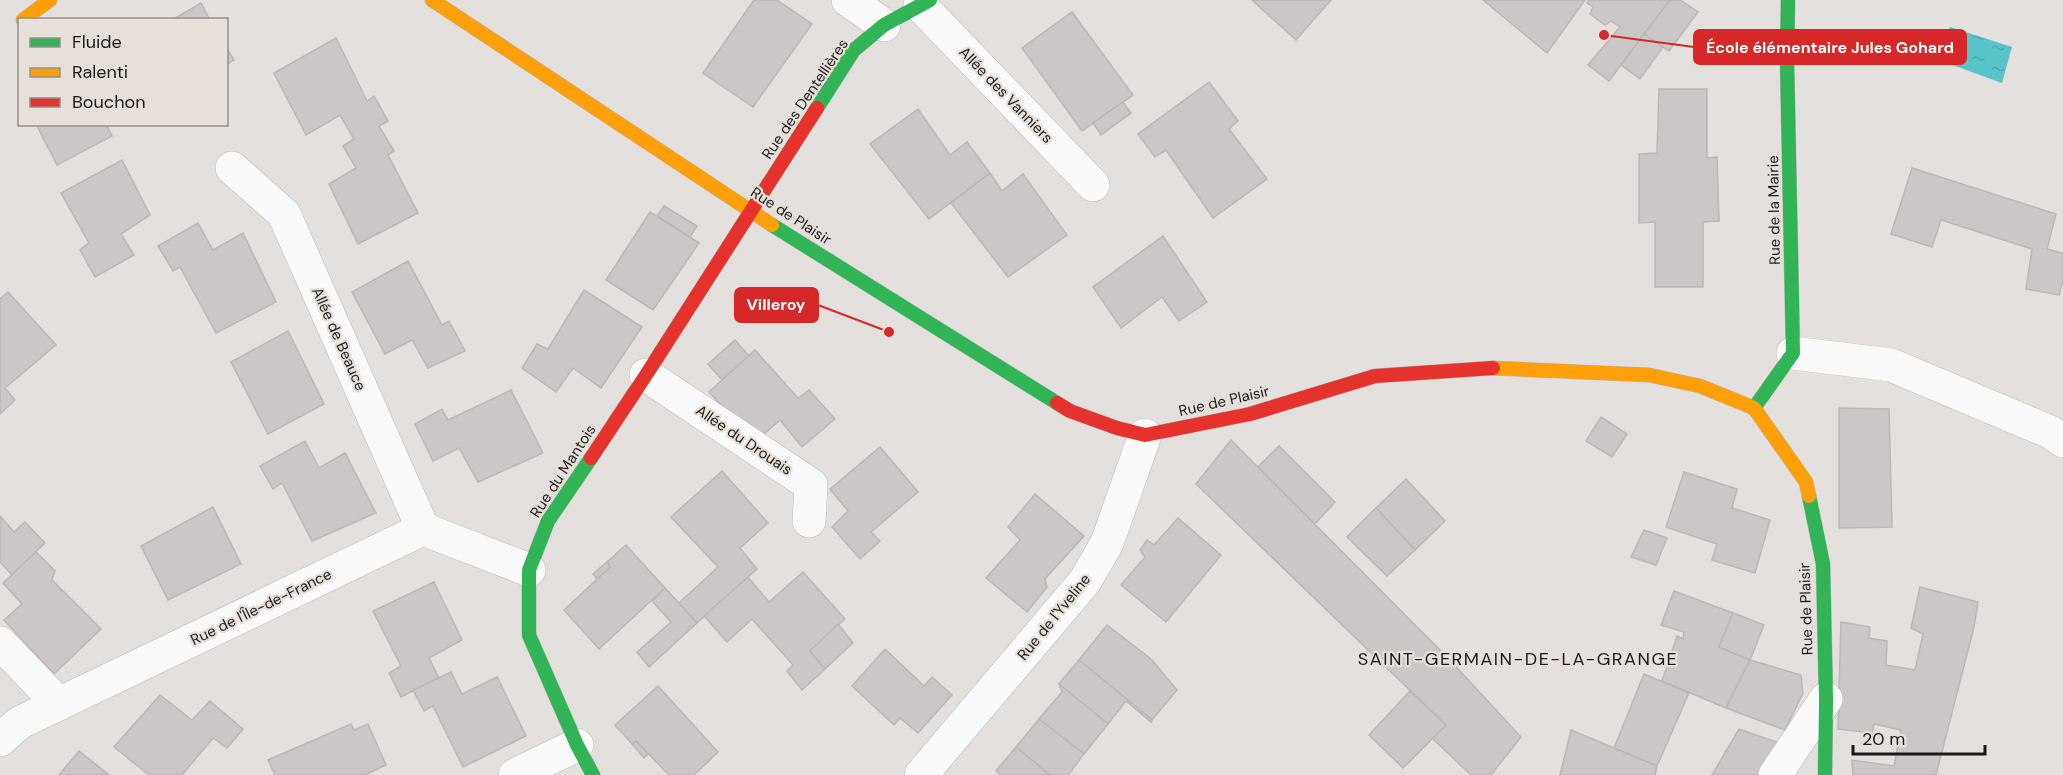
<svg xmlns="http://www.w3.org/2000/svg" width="2063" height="775" viewBox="0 0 2063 775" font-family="'DM Sans',sans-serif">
<defs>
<pattern id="water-ripples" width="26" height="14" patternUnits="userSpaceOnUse" patternTransform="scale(1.5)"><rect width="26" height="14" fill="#58c4c9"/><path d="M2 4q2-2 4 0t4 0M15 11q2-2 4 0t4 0" fill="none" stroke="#4ca8ac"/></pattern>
</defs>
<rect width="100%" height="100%" fill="#e4e0dd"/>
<path fill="url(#water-ripples)" d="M1950 27 2012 47 2002 83 1936 59Z"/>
<g fill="#cbc7c6" stroke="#bab7b6" stroke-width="1.5">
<path d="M754 0H777L812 24 753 107 703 73Z"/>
<path d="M1252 0H1331L1296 40Z"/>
<path d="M1483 0H1585L1547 53Z"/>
<path d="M1589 0H1670L1609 81 1588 65 1620 27 1611 21 1605 25 1590 14 1593 7 1587 3Z"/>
<path d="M1670 0H1680L1698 12 1669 51 1644 34Z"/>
<path d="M201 3 210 20H172Z"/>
<path d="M1072 12 1133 95 1082 131 1022 48Z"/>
<path d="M1644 34 1663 47 1640 79 1621 65Z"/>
<path d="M336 38 367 101 374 96 388 121 379 126 394 151 388 155 418 213 358 244 329 184 356 168 343 146 354 139 340 115 306 135 274 73Z"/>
<path d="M226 47 234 60 226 65Z"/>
<path d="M1209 82 1238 121 1229 129 1267 179 1213 218 1166 150 1155 157 1138 134Z"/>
<path d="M1659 89H1707V158L1717 157 1719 221 1703 222V287H1655V222L1639 223V154L1657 153Z"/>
<path d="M1123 102 1131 113 1101 135 1093 123Z"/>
<path d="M918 109 950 155 967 142 990 173 929 219 870 144Z"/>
<path d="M36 124H106L112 136 57 165Z"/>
<path d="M122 160 150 215 121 234 134 255 95 277 80 250 89 243 61 193Z"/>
<path d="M1912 168 2056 214 2047 249 2063 253V280L2059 295 2026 289 2032 249 1941 220 1932 247 1891 234Z"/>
<path d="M990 173 1002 191 1023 174 1067 235 1008 277 951 203Z"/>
<path d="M664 206 697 226 690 237 657 216Z"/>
<path d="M650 212 699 243 653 310 606 280Z"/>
<path d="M198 223 213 250 243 233 276 302 216 333 180 267 173 271 158 246Z"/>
<path d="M1163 236 1207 302 1179 321 1162 297 1121 328 1093 287Z"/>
<path d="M408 261 442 325 449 321 465 351 428 368 412 340 385 354 352 292Z"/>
<path d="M584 290 642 327 601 388 573 368 556 392 522 368 537 344 548 349Z"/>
<path d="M8 292 56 345 5 388 15 400 0 414V299Z"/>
<path d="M288 331 324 404 268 434 231 362Z"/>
<path d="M735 340 749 356 722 380 708 364Z"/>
<path d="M755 350 798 398 809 390 835 419 802 447 780 420 755 442 709 392Z"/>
<path d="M511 390 543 453 478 482 459 448 433 461 415 424 442 409 448 420Z"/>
<path d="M1839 408 1889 409 1892 527 1839 528Z"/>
<path d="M1601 417 1627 434 1612 457 1586 441Z"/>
<path d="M1231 440 1447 657 1521 737 1491 775H1471L1432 738 1446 725 1196 484Z"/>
<path d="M305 441 319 468 345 453 376 513 312 541 282 483 273 489 260 466Z"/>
<path d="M1279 446 1335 502 1315 524 1258 467Z"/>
<path d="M880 447 918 492 871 532 880 541 860 559 832 527 848 511 830 489Z"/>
<path d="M722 471 768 523 740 548 757 569 697 623 679 603 718 567 671 517Z"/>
<path d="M1684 472 1737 489 1732 508 1770 520 1755 573 1712 560 1717 544 1666 527Z"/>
<path d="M1406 479 1445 521 1415 550 1376 508Z"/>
<path d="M1035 494 1084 536 1045 579 1047 587 1027 612 986 578 1020 540 1008 527Z"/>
<path d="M213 507 241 564 168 600 141 546Z"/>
<path d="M1376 508 1415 550 1387 576 1347 537Z"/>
<path d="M0 516 14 532 25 522 45 543 12 575 0 562Z"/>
<path d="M1178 518 1221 555 1166 622 1121 585 1145 557 1140 550 1147 540 1154 545Z"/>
<path d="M1644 530 1667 538 1656 565 1631 557Z"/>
<path d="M626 545 665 588 599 649 564 610 610 567 607 562Z"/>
<path d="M36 552 55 571 52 580 101 629 54 674 4 620 22 604 3 583Z"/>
<path d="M607 562 610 567 597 579 593 574Z"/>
<path d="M803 572 845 619 810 651 825 669 802 690 787 671 793 665 752 619 727 642 704 616 748 577 769 602Z"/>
<path d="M434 582 462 640 429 658 439 678 401 697 389 673 401 666 373 611Z"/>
<path d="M1920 587 1978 602 1974 627 1936 775H1853L1852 760 1894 766 1901 730 1874 724 1872 733 1838 729 1841 622 1870 627 1869 638 1887 641 1886 665 1915 670 1923 634 1911 628Z"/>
<path d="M665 588 697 623 649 667 637 652 671 622 652 601Z"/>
<path d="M1674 591 1733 613 1719 647 1750 660 1726 708 1662 681 1677 636 1683 639 1684 632 1661 625Z"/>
<path d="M1733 613 1764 625 1750 660 1719 647Z"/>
<path d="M838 624 853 643 825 669 810 651Z"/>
<path d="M1107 625 1151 659 1177 690 1152 720 1079 660Z"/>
<path d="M885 649 924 686 932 677 952 695 918 733 900 718 894 725 852 686Z"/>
<path d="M1079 660 1152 720 1151 722 1126 701 1108 724 1059 684Z"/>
<path d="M1750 660 1801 675 1803 693 1785 730 1726 708Z"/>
<path d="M451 672 462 694 497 677 526 736 463 767 433 706 424 711 413 690Z"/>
<path d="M1644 674 1689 693 1657 766 1614 748Z"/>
<path d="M1059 684 1108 724 1084 754 1039 719 1062 692Z"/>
<path d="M658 686 718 752 694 775H669L636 741 632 744 615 725Z"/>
<path d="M1410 691 1446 725 1403 768 1369 735Z"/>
<path d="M160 695 192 720 210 701 243 729 227 748 213 738 182 775H149L114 747Z"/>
<path d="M1039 719 1084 754 1068 775H1050L1016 747Z"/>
<path d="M351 724 354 730 368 724 386 765 365 775H275L268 760Z"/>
<path d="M1739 729 1779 743 1759 775H1712Z"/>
<path d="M1571 730 1657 766 1655 775H1560Z"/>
<path d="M636 741 648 754 644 758 632 744Z"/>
<path d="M1016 747 1050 775H1001L996 771Z"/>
<path d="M79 751 109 775H59Z"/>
</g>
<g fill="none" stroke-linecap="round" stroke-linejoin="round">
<defs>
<g id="street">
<path d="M848 0 884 25"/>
<path d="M920 5 1093 185"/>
<path d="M232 168 284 214 423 529"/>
<path d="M1793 353 1891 365 2050 432 2063 441"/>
<path d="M646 375 811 485 809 521"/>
<path d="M0 643 59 704"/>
<path d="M0 740 19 723 423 529 529 570"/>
<path d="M515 775 577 745"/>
<path d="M921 775 1085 581 1107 543 1145 435"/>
<path d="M1775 775 1826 699"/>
</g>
<g id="fast">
<path d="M817 108 854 50 884 25 930 0"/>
<path d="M772 225 1057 403"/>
<path d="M1754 408 1793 353 1787 60 1788 0"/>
<path d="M591 458 548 521 529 570V635L577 745 593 775"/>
<path d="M1809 496 1823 564 1826 699 1825 775"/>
</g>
<g id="slow">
<path d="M432 0 772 225"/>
<path d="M23 20 50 0"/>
<path d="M1493 368 1649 375 1700 386 1754 408 1806 482 1809 496"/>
</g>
<g id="jam">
<path d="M1057 403 1070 411 1117 428 1145 435 1250 414 1375 376 1493 368"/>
<path d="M591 458 646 375 817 108"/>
</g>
</defs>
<use href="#street" stroke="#bbb8b6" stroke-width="34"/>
<use href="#fast" stroke="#bbb8b6" stroke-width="15"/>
<use href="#slow" stroke="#bbb8b6" stroke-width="15"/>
<use href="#jam" stroke="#bbb8b6" stroke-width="15"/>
<use href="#street" stroke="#fbfafa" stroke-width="33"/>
<use href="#fast" stroke="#30b455" stroke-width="14"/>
<use href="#slow" stroke="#ff9f0a" stroke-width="14"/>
<use href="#jam" stroke="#e5322d" stroke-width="14"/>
</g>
<g text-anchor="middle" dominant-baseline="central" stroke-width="4.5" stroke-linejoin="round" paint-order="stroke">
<g font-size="15" fill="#1b1917" stroke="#e7e0da">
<text transform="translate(1006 95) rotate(46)">Allée des Vanniers</text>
<text transform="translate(805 99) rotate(-56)">Rue des Dentellières</text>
<text transform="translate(1774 210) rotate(-91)">Rue de la Mairie</text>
<text transform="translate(791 216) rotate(33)">Rue de Plaisir</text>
<text transform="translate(339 339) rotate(66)">Allée de Beauce</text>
<text transform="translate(1224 401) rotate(-13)">Rue de Plaisir</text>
<text transform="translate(744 440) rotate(34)">Allée du Drouais</text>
<text transform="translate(563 471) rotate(-57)">Rue du Mantois</text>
<text transform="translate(261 607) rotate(-26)">Rue de l'Île-de-France</text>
<text transform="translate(1806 609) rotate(-92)">Rue de Plaisir</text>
<text transform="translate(1054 617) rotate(-51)">Rue de l'Yveline</text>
</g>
<g font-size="18" letter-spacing="1.5" fill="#1b1917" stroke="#e7e0da">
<text x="1518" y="659">SAINT-GERMAIN-DE-LA-GRANGE</text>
</g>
</g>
<path fill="none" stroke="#d62828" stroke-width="2" d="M1604 35L1694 47M889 332L818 305"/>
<g fill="#d62828" stroke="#e7e0da" stroke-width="2">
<circle cx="1604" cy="35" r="6"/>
<circle cx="889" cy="332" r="6"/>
</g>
<g fill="#d62828" stroke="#d62828" stroke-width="2">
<rect x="1694" y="30" width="272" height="34" rx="6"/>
<rect x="735" y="288" width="83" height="34" rx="6"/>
</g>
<g font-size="16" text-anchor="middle" font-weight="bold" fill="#fff">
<text x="1830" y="53">École élémentaire Jules Gohard</text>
<text x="776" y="310">Villeroy</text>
</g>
<rect x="18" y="18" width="210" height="108" fill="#e7e0da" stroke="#95908c" stroke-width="1.5"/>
<rect x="30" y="38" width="30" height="9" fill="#30b455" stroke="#95908c" stroke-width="1.5"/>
<text x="72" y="48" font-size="18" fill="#1b1917">Fluide</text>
<rect x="30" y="68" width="30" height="9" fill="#ff9f0a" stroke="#95908c" stroke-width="1.5"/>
<text x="72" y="78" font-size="18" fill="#1b1917">Ralenti</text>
<rect x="30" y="98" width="30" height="9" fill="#e5322d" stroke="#95908c" stroke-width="1.5"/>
<text x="72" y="108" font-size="18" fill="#1b1917">Bouchon</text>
<path d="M1853 745v9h132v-9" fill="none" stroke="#1b1917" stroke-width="3"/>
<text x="1862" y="745" font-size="18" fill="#1b1917" stroke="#e7e0da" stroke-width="4.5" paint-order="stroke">20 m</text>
</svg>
